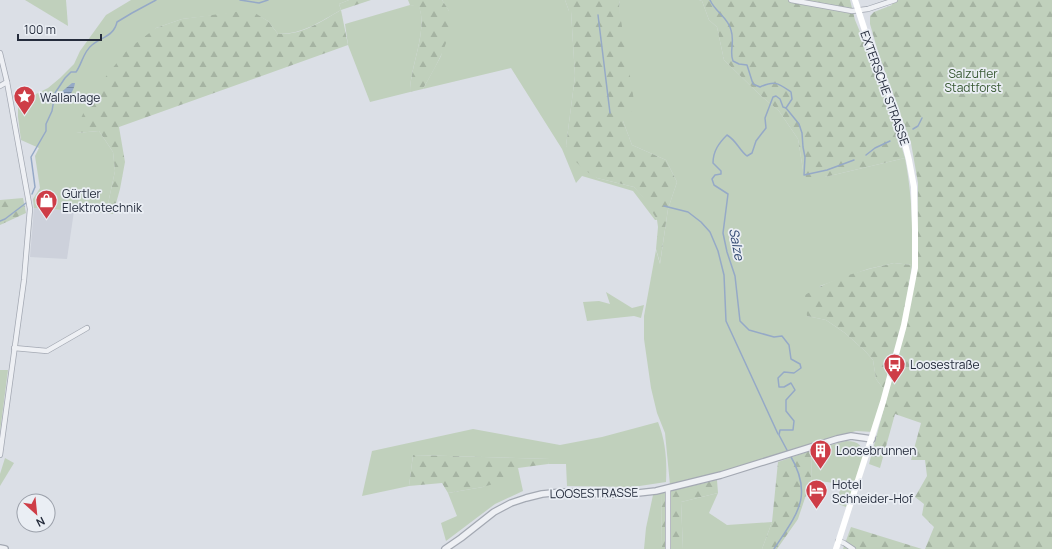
<svg xmlns="http://www.w3.org/2000/svg" width="1052" height="549" viewBox="0 0 1052 549" font-family="Manrope,sans-serif">
<defs>
<pattern id="forest-firs" width="22" height="20" patternUnits="userSpaceOnUse"><rect width="22" height="20" fill="#c0d0bc"/><path d="M5 1l3.5 6h-7zM16 11l3.5 6h-7z" fill="#a5b3a2"/></pattern>
<pattern id="water-rules" width="6" height="5" patternUnits="userSpaceOnUse"><rect width="6" height="5" fill="#95a9c7"/><path d="M0 2.5h6" fill="none" stroke="#798aa3"/></pattern>
</defs>
<rect width="100%" height="100%" fill="#dbdfe6"/>
<path fill="#cdd1db" d="M34 208 74 211 67 259 30 257Z"/>
<g fill="#c0d0bc">
<path d="M25 0H66L68 26Z"/>
<path d="M131 0H349L339 4 341 10C319 22 304 34 278 34L268 21 250 11 182 19 156 28 76 133 99 131 113 152 115 171 106 213 34 208 33 199 40 188 35 156 39 148 21 140 18 117V103L48 88 60 78 74 64 80 51 106 15Z"/>
<path d="M442 0H565L569 11H571L575 76 566 146 597 178 634 187 647 201 657 220H655L633 191 582 176 576 183 562 149 511 68 423 89 441 56 449 11Z"/>
<path d="M620 0H699L702 1 709 20 717 27 724 60 760 95 779 111 798 139 803 170 806 176 825 177 905 158C912 195 913 227 912 265L894 263 868 269 820 286 807 316 826 320 845 333 865 351 873 360 876 379 885 391 873 432 856 431 825 440 748 465 670 485 665 433 657 413 651 388 644 339V316L656 250 660 264 668 209 677 182 666 160 632 145 623 121 619 8Z"/>
<path d="M410 5 419 6C428 31 410 66 410 92L370 102 348 45 345 24Z"/>
<path d="M606 292 632 308 644 305 641 318 634 316 587 321 583 302 599 301 610 304Z"/>
<path d="M0 370H8L0 432Z"/>
<path d="M658 422C666 442 667 462 666 482L633 487 567 486 566 464H548L550 459 413 455 409 486 362 496 372 451 473 429 560 445 602 437Z"/>
<path d="M846 441C859 441 864 446 863 459L846 507 836 503 842 484 811 480 812 450Z"/>
<path d="M5 458 14 463 0 486V474Z"/>
<path d="M518 468 523 491 495 504 446 541 441 523 457 516 448 493 483 487Z"/>
<path d="M661 493 662 549H644L646 528 653 495Z"/>
<path d="M718 493 709 513 727 525 772 522 762 549H683L681 502Z"/>
</g>
<g fill="url(#forest-firs)">
<path d="M349 0H371L341 10 348 45 119 127 125 162 120 189 113 214 106 213 115 171 113 152 99 131 76 133 75 131 90 99 107 75 128 49 156 28 182 19 250 10 268 21 278 34C303 35 320 22 341 10L339 4Z"/>
<path d="M408 0H442C444 3 447 7 449 11 456 35 434 69 423 89L410 92C410 67 428 30 419 7L410 5Z"/>
<path d="M565 0H620L619 8 635 107 623 121 632 145 666 160 677 182 668 209 660 263 656 249 658 227 657 220 646 201 634 187 597 178 586 171 575 161 566 146 575 76 571 11H569Z"/>
<path d="M699 0H850L855 20 884 89 905 158 825 177H806L803 170 798 139 779 111 760 95 724 60 717 27 709 20 702 1Z"/>
<path d="M890 0H1052V549H925L934 527 922 515 924 504 915 497 927 476 925 460H911L921 423 895 414 880 468 869 464 906 326 917 263 918 183 911 143 879 55 870 24V16L874 12 892 5Z"/>
<path d="M23 198 26 213 0 225V200Z"/>
<path d="M894 263 912 265 903 324 885 391 876 379 873 360 865 351 845 333 826 320 807 316 805 295C832 278 863 270 894 263Z"/>
<path d="M812 450 811 480 798 519 777 549H762L772 522 778 462Z"/>
<path d="M413 455 551 459 548 464 518 468 510 479 483 487 448 493 442 483 409 486Z"/>
<path d="M717 480 718 493 681 502 683 549H662L661 493Z"/>
<path d="M851 527 922 549H843Z"/>
</g>
<path fill="url(#water-rules)" d="M72 83H75C74 90 69 98 63 103H60L59 94Z"/>
<g fill="none" stroke-linecap="round" stroke-linejoin="round">
<g stroke="#95a9c7" stroke-width="1.5">
<path d="M240 0 259 3 268 0"/>
<path d="M710 0C715 12 728 17 731 30 735 42 729 52 733 61L739 64 747 65 753 84 760 87C775 80 778 83 791 92L792 99 786 108 783 107 780 99 776 96 773 97 765 118 766 128 756 141 752 153 747 156C739 150 737 141 727 135 719 143 713 151 713 163L721 171V174L715 175 712 179 714 185 728 194 723 233 727 252 735 276 740 321 749 330 774 337 782 336 789 345 791 359 800 364 801 368 794 373 784 372 778 378 779 387H784L791 383 795 390 786 400V411L794 421 793 430H780L779 435 788 452"/>
<path d="M598 15 610 113"/>
<path d="M786 108 799 124 802 133 803 147 805 157 804 175 827 170 854 160"/>
<path d="M913 129 918 126 922 118"/>
<path d="M866 155 875 148 890 141"/>
<path d="M32 194 35 187 31 157 46 131V124L52 111 55 93 65 78 71 72H76C82 64 83 52 92 45 102 37 114 36 117 22L132 13 156 0"/>
<path d="M664 206 688 212 701 222 710 232 718 251 724 275 726 321 778 434"/>
<path d="M0 221 5 219 26 203"/>
<path d="M774 549C797 514 814 496 790 455"/>
</g>
<defs>
<g id="minor">
<path d="M791 0 852 11 868 9 895 0"/>
<path d="M0 53 7 82 30 209 24 280 0 455"/>
<path d="M0 86 7 82"/>
<path d="M14 348 47 351 87 328"/>
<path d="M838 541 844 543 853 549"/>
<path d="M668 549V488"/>
</g>
<g id="tertiary">
<path d="M0 548 5 549"/>
<path d="M445 549 461 538 494 512 511 503 526 498 542 494 562 492 608 494H629L656 491 721 475 837 439 851 436 872 439"/>
</g>
</defs>
<use href="#minor" stroke="#a4a9b3" stroke-width="6"/>
<use href="#tertiary" stroke="#a4a9b3" stroke-width="8"/>
<use href="#minor" stroke="#eef0f4" stroke-width="4.5"/>
<use href="#tertiary" stroke="#eef0f4" stroke-width="5.5"/>
<path stroke="#fff" stroke-width="6" d="M836 549 883 402 904 325 915 268V230L914 187 909 160 899 120 865 31 855 0"/>
</g>
<defs>
<symbol id="sight-pin" viewBox="-11 -11 22 30"><path d="M0 17L-7.5 6A9.5 9.5 0 1 1 7.5 6Z" fill="#ce3d47" stroke="#eaeef4"/><path d="M0-6L1.8-2.2L6-1.7L2.9 1.2L3.7 5.4L0 3.3L-3.7 5.4L-2.9 1.2L-6-1.7L-1.8-2.2Z" fill="#fff"/></symbol>
<symbol id="shop-pin" viewBox="-11 -11 22 30"><path d="M0 17L-7.5 6A9.5 9.5 0 1 1 7.5 6Z" fill="#ce3d47" stroke="#eaeef4"/><path d="M-5-2.5h2.3a2.7 3.5 0 0 1 5.4 0H5L5.5 6h-11ZM-1.5-2.5h3a1.5 2.3 0 0 0-3 0Z" fill="#fff"/></symbol>
<symbol id="bus-pin" viewBox="-11 -11 22 30"><path d="M0 17L-7.5 6A9.5 9.5 0 1 1 7.5 6Z" fill="#ce3d47" stroke="#eaeef4"/><path d="M-5-6H5V4H4V6H2V4H-2V6H-4V4H-5ZM-3.5-4V0h7V-4ZM-3.5 1.2v1.5H-2V1.2ZM2 1.2v1.5H3.5V1.2Z" fill="#fff"/></symbol>
<symbol id="building-pin" viewBox="-11 -11 22 30"><path d="M0 17L-7.5 6A9.5 9.5 0 1 1 7.5 6Z" fill="#ce3d47" stroke="#eaeef4"/><path d="M-4-6H4V6H1V3H-1V6H-4ZM-2.5-4.3h1.7v1.8h-1.7ZM.8-4.3h1.7v1.8H.8ZM-2.5-1h1.7V.8h-1.7ZM.8-1h1.7V.8H.8Z" fill="#fff"/></symbol>
<symbol id="hotel-pin" viewBox="-11 -11 22 30"><path d="M0 17L-7.5 6A9.5 9.5 0 1 1 7.5 6Z" fill="#ce3d47" stroke="#eaeef4"/><path d="M-6-4.5h1.5V1H6V5H4.5V3h-9V5H-6ZM-4 0a1.8 1.8 0 1 1 3.6 0ZM.5 0V-2.5h3Q6-2.5 6 0Z" fill="#fff"/></symbol>
</defs>
<g fill-rule="evenodd">
<use href="#sight-pin" x="12" y="84" width="25" height="34"/>
<use href="#shop-pin" x="34" y="188" width="25" height="34"/>
<use href="#bus-pin" x="882" y="352" width="25" height="34"/>
<use href="#building-pin" x="808" y="438" width="25" height="34"/>
<use href="#hotel-pin" x="804" y="478" width="25" height="34"/>
</g>
<g text-anchor="middle" dominant-baseline="central" stroke-width="3.5" stroke-linejoin="round" paint-order="stroke">
<g font-size="12" fill="#375832" stroke="#eaeef4">
<text x="973" y="73">Salzufler<tspan x="973" dy="14">Stadtforst</tspan></text>
</g>
<g font-size="12" fill="#252c3c" stroke="#eaeef4">
<text transform="translate(885 88) rotate(70)">EXTERSCHE STRASSE</text>
<text transform="translate(594 493) rotate(-1)">LOOSESTRASSE</text>
</g>
<g font-size="12" fill="#252c3c" stroke="#eaeef4" text-anchor="start">
<text x="40" y="97">Wallanlage</text>
<text x="62" y="193">Gürtler<tspan x="62" dy="14">Elektrotechnik</tspan></text>
<text x="910" y="364">Loosestraße</text>
<text x="836" y="450">Loosebrunnen</text>
<text x="832" y="484">Hotel<tspan x="832" dy="14">Schneider-Hof</tspan></text>
</g>
<g font-size="13" font-style="italic" fill="#2f4770" stroke="#eaeef4">
<text transform="translate(737 244) rotate(79)">Salze</text>
</g>
</g>
<g transform="translate(36 513) rotate(153)"><circle r="19" fill="#eaeef4" stroke="#9ba0aa"/>
<path d="M0-3L7 15L0 10L-7 15Z" fill="#ce3d47"/>
<text y="-6" font-size="11" font-weight="bold" text-anchor="middle" fill="#252c3c">N</text>
</g>
<path d="M18 34v6h83v-6" fill="none" stroke="#252c3c" stroke-width="2"/>
<text x="24" y="34" font-size="12" fill="#252c3c" stroke="#eaeef4" stroke-width="3" paint-order="stroke">100 m</text>
</svg>
